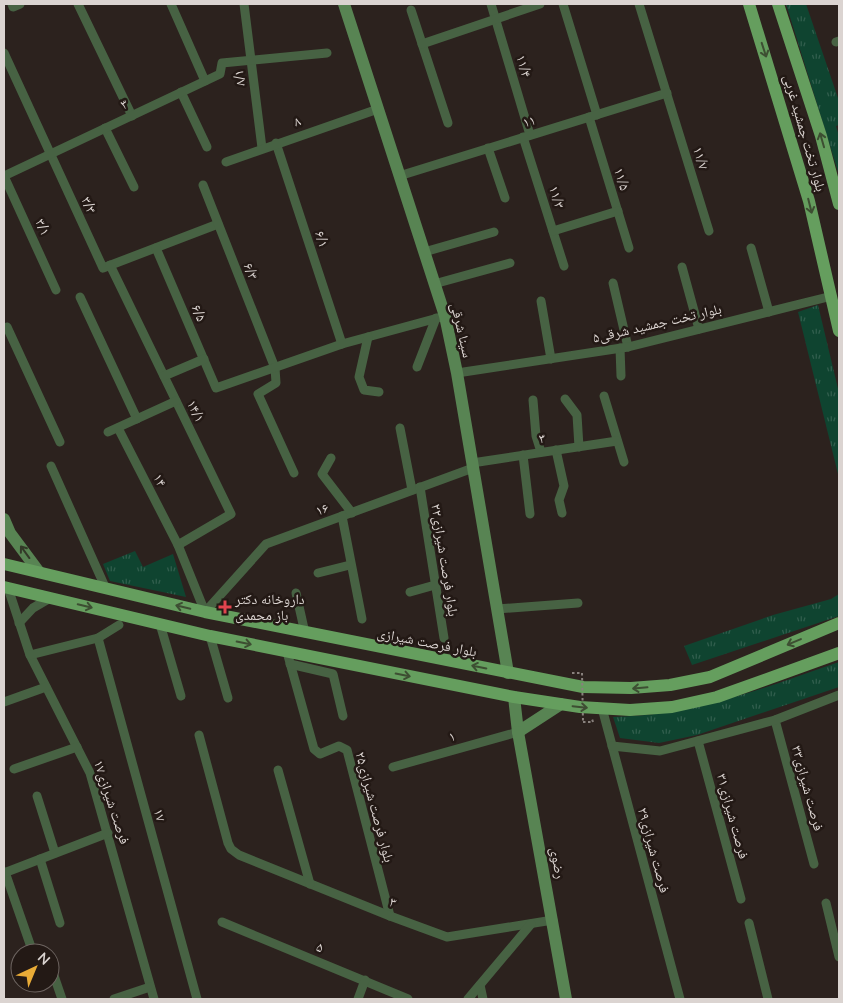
<svg xmlns="http://www.w3.org/2000/svg" width="843" height="1003" viewBox="0 0 843 1003" font-family="Mulish,'Noto Naskh Arabic',sans-serif">
<defs>
<pattern id="grass-tufts" width="24" height="20" patternUnits="userSpaceOnUse" patternTransform="scale(1.25)"><rect width="24" height="20" fill="#0f4430"/><path d="M3 7l-1-3M5 7V3M7 7l1-3M15 17l-1-3M17 17v-4M19 17l1-3" fill="none" stroke="#315e4d"/></pattern>
</defs>
<rect width="100%" height="100%" fill="#2c221e"/>
<g fill="url(#grass-tufts)">
<path d="M786 4H806L839 101V125L836 126 839 136V175Z"/>
<path d="M818 305 839 393V478L798 312Z"/>
<path d="M135 551 143 567 173 554 186 597 110 581 103 564Z"/>
<path d="M839 594V616L692 665 684 646 773 615 831 599Z"/>
<path d="M839 662V687L697 735 659 743 620 738 613 717C695 716 763 688 839 662Z"/>
</g>
<g fill="none" stroke-linecap="round" stroke-linejoin="round">
<g stroke="#89817d" stroke-width="2" stroke-dasharray="2.5 2.5" stroke-linecap="butt">
<path d="M572 673H582"/>
<path d="M583 722H593L592 719"/>
</g>
<g stroke="#476243" stroke-width="9">
<path d="M12 4 13 7 20 4"/>
<path d="M78 4 132 116"/>
<path d="M171 4 205 81"/>
<path d="M244 4 262 148"/>
<path d="M491 4 530 135"/>
<path d="M563 4 597 115"/>
<path d="M639 4 709 231"/>
<path d="M411 10 448 123"/>
<path d="M836 42 839 41"/>
<path d="M422 44 540 4"/>
<path d="M4 53 103 268 218 224"/>
<path d="M181 92 207 147"/>
<path d="M589 117 629 248"/>
<path d="M105 128 134 187"/>
<path d="M523 137 564 266"/>
<path d="M276 143 342 344"/>
<path d="M488 148 505 198"/>
<path d="M226 162 378 109"/>
<path d="M4 176 220 74 222 63 327 53"/>
<path d="M4 176 56 290"/>
<path d="M399 176 667 93"/>
<path d="M203 185 275 368 276 383 258 394 294 473"/>
<path d="M553 231 618 211"/>
<path d="M156 248 216 388 342 344 445 316"/>
<path d="M751 248 769 312"/>
<path d="M424 252 494 232"/>
<path d="M110 265 231 514 178 545"/>
<path d="M682 267 699 329"/>
<path d="M613 283 628 347"/>
<path d="M434 284 510 263"/>
<path d="M80 297 137 419"/>
<path d="M541 301 551 359"/>
<path d="M4 329 7 327 60 442"/>
<path d="M368 337 359 377 364 390 379 392"/>
<path d="M620 348 621 376"/>
<path d="M417 367 436 318"/>
<path d="M457 373 628 347 832 296"/>
<path d="M164 376 204 359"/>
<path d="M604 396 624 462"/>
<path d="M565 399 577 415 579 447"/>
<path d="M533 400 536 436 541 452"/>
<path d="M118 428 178 545 205 612 266 544 473 468"/>
<path d="M400 428 412 490"/>
<path d="M108 432 176 401"/>
<path d="M556 450 564 486 559 500 562 513"/>
<path d="M523 455 530 514"/>
<path d="M331 458 322 474 352 513"/>
<path d="M472 463 617 441"/>
<path d="M51 466 106 589"/>
<path d="M420 487 444 638"/>
<path d="M342 516 362 619"/>
<path d="M318 573 350 565"/>
<path d="M8 588 30 655 90 773 154 999"/>
<path d="M410 592 435 585"/>
<path d="M296 593 305 633"/>
<path d="M497 609 578 603"/>
<path d="M19 623 33 608 50 598"/>
<path d="M160 624 181 696"/>
<path d="M210 636 228 698"/>
<path d="M98 638 197 999"/>
<path d="M287 652 314 749 320 754 339 746 347 750 390 916"/>
<path d="M30 655 98 638 119 625"/>
<path d="M290 664 333 674 343 716"/>
<path d="M4 702 46 687"/>
<path d="M602 708 680 999"/>
<path d="M775 720 814 864"/>
<path d="M199 735 228 843 231 849 239 855 390 916 447 937 553 920"/>
<path d="M698 741 741 899"/>
<path d="M612 746 660 751 775 720 839 695"/>
<path d="M393 767 518 732"/>
<path d="M14 769 77 747"/>
<path d="M278 770 310 884"/>
<path d="M37 796 55 853"/>
<path d="M40 859 60 923"/>
<path d="M5 872 31 947"/>
<path d="M4 873 108 833"/>
<path d="M826 903 839 957"/>
<path d="M222 922 408 999"/>
<path d="M749 923 768 999"/>
<path d="M50 964 62 999"/>
<path d="M480 985 483 999"/>
<path d="M114 999 150 987"/>
<path d="M358 999 365 980"/>
<path d="M468 999 531 924"/>
</g>
<g stroke="#588453" stroke-width="12">
<path d="M344 4 445 316 457 373 508 673"/>
<path d="M4 519 10 533 39 572"/>
<path d="M514 697 518 732 561 704"/>
<path d="M518 732 566 999"/>
</g>
<g stroke="#659e5e" stroke-width="12">
<path d="M749 4 809 201 839 331"/>
<path d="M778 4 821 136 839 204"/>
<path d="M4 564 205 612 583 687 631 688 670 685 710 677 839 623"/>
<path d="M4 587 210 636 514 697 580 707 630 710 672 707 717 697 839 653"/>
</g>
<path stroke="#89817d" stroke-width="2" stroke-dasharray="2.5 2.5" stroke-linecap="butt" d="M582 673 583 722"/>
</g>
<defs><path id="oneway-shaft" d="M-6 0H5M1.5-3L5.5 0L1.5 3" fill="none" stroke-width="1.6" stroke-linecap="round" stroke-linejoin="round" transform="scale(1.25)"/></defs>
<g stroke="#3d4e32">
<use href="#oneway-shaft" transform="translate(764 50) rotate(72)"/>
<use href="#oneway-shaft" transform="translate(822 140) rotate(-106)"/>
<use href="#oneway-shaft" transform="translate(810 206) rotate(76)"/>
<use href="#oneway-shaft" transform="translate(85 606) rotate(14)"/>
<use href="#oneway-shaft" transform="translate(183 607) rotate(-167)"/>
<use href="#oneway-shaft" transform="translate(794 642) rotate(157)"/>
<use href="#oneway-shaft" transform="translate(244 643) rotate(11)"/>
<use href="#oneway-shaft" transform="translate(479 667) rotate(-169)"/>
<use href="#oneway-shaft" transform="translate(403 675) rotate(11)"/>
<use href="#oneway-shaft" transform="translate(640 688) rotate(175)"/>
<use href="#oneway-shaft" transform="translate(580 707) rotate(6)"/>
</g>
<use stroke="#333928" href="#oneway-shaft" transform="translate(25 552) rotate(-126)"/>
<path fill="#e0444e" stroke="#231915" stroke-width="2" d="M222.5 599.5h5v5h5v5h-5v5h-5v-5h-5v-5h5z"/>
<g text-anchor="middle" dominant-baseline="central" stroke-width="5" stroke-linejoin="round" paint-order="stroke">
<g font-size="14" fill="#dbd4d1" stroke="#231915">
<text transform="translate(524 66) rotate(74)">۱۱/۴</text>
<text transform="translate(239 78) rotate(-97)">۸/۱</text>
<text transform="translate(124 104) rotate(-25)">۳</text>
<text transform="translate(297 121) rotate(-19)">۸</text>
<text transform="translate(529 121) rotate(-17)">۱۱</text>
<text transform="translate(805 133) rotate(74)">بلوار تخت جمشید غربی</text>
<text transform="translate(701 158) rotate(73)">۱۱/۷</text>
<text transform="translate(622 179) rotate(73)">۱۱/۵</text>
<text transform="translate(557 197) rotate(73)">۱۱/۳</text>
<text transform="translate(89 205) rotate(65)">۳/۳</text>
<text transform="translate(43 227) rotate(65)">۳/۱</text>
<text transform="translate(322 239) rotate(72)">۶/۱</text>
<text transform="translate(251 271) rotate(68)">۶/۳</text>
<text transform="translate(199 313) rotate(67)">۶/۵</text>
<text transform="translate(657 323) rotate(-13)">بلوار تخت جمشید شرقی۵</text>
<text transform="translate(462 330) rotate(77)">سینا شرقی</text>
<text transform="translate(196 411) rotate(64)">۱۴/۱</text>
<text transform="translate(542 438) rotate(-9)">۳</text>
<text transform="translate(160 480) rotate(63)">۱۴</text>
<text transform="translate(322 509) rotate(-20)">۱۶</text>
<text transform="translate(445 560) rotate(81)">بلوار فرصت شیرازی۲۲</text>
<text transform="translate(427 642) rotate(11)">بلوار فرصت شیرازی</text>
<text transform="translate(452 736) rotate(-16)">۱</text>
<text transform="translate(808 788) rotate(75)">فرصت شیرازی۳۳</text>
<text transform="translate(112 802) rotate(72)">۱۷فرصت شیرازی</text>
<text transform="translate(375 807) rotate(75)">بلوار فرصت شیرازی۲۵</text>
<text transform="translate(160 815) rotate(75)">۱۷</text>
<text transform="translate(733 816) rotate(75)">فرصت شیرازی۳۱</text>
<text transform="translate(654 850) rotate(75)">فرصت شیرازی۲۹</text>
<text transform="translate(558 863) rotate(80)">رضوی</text>
<text transform="translate(393 902) rotate(22)">۳</text>
<text transform="translate(320 947) rotate(22)">۵</text>
</g>
<g font-size="14" fill="#dbd4d1" stroke="#231915" text-anchor="start">
<text x="235" y="599">داروخانه دکتر<tspan x="235" dy="16">باز محمدی</tspan></text>
</g>
</g>
<rect width="843" height="1003" fill="none" stroke="#dbd4d1" stroke-width="10"/>
<g transform="translate(35 968) rotate(44)"><circle r="24" fill="#231915" stroke="#6d6460"/>
<path d="M0-4L9 19L0 12L-9 19Z" fill="#e8ab37"/>
<text y="-8" font-size="14" font-weight="bold" text-anchor="middle" fill="#dbd4d1">N</text>
</g>
</svg>
